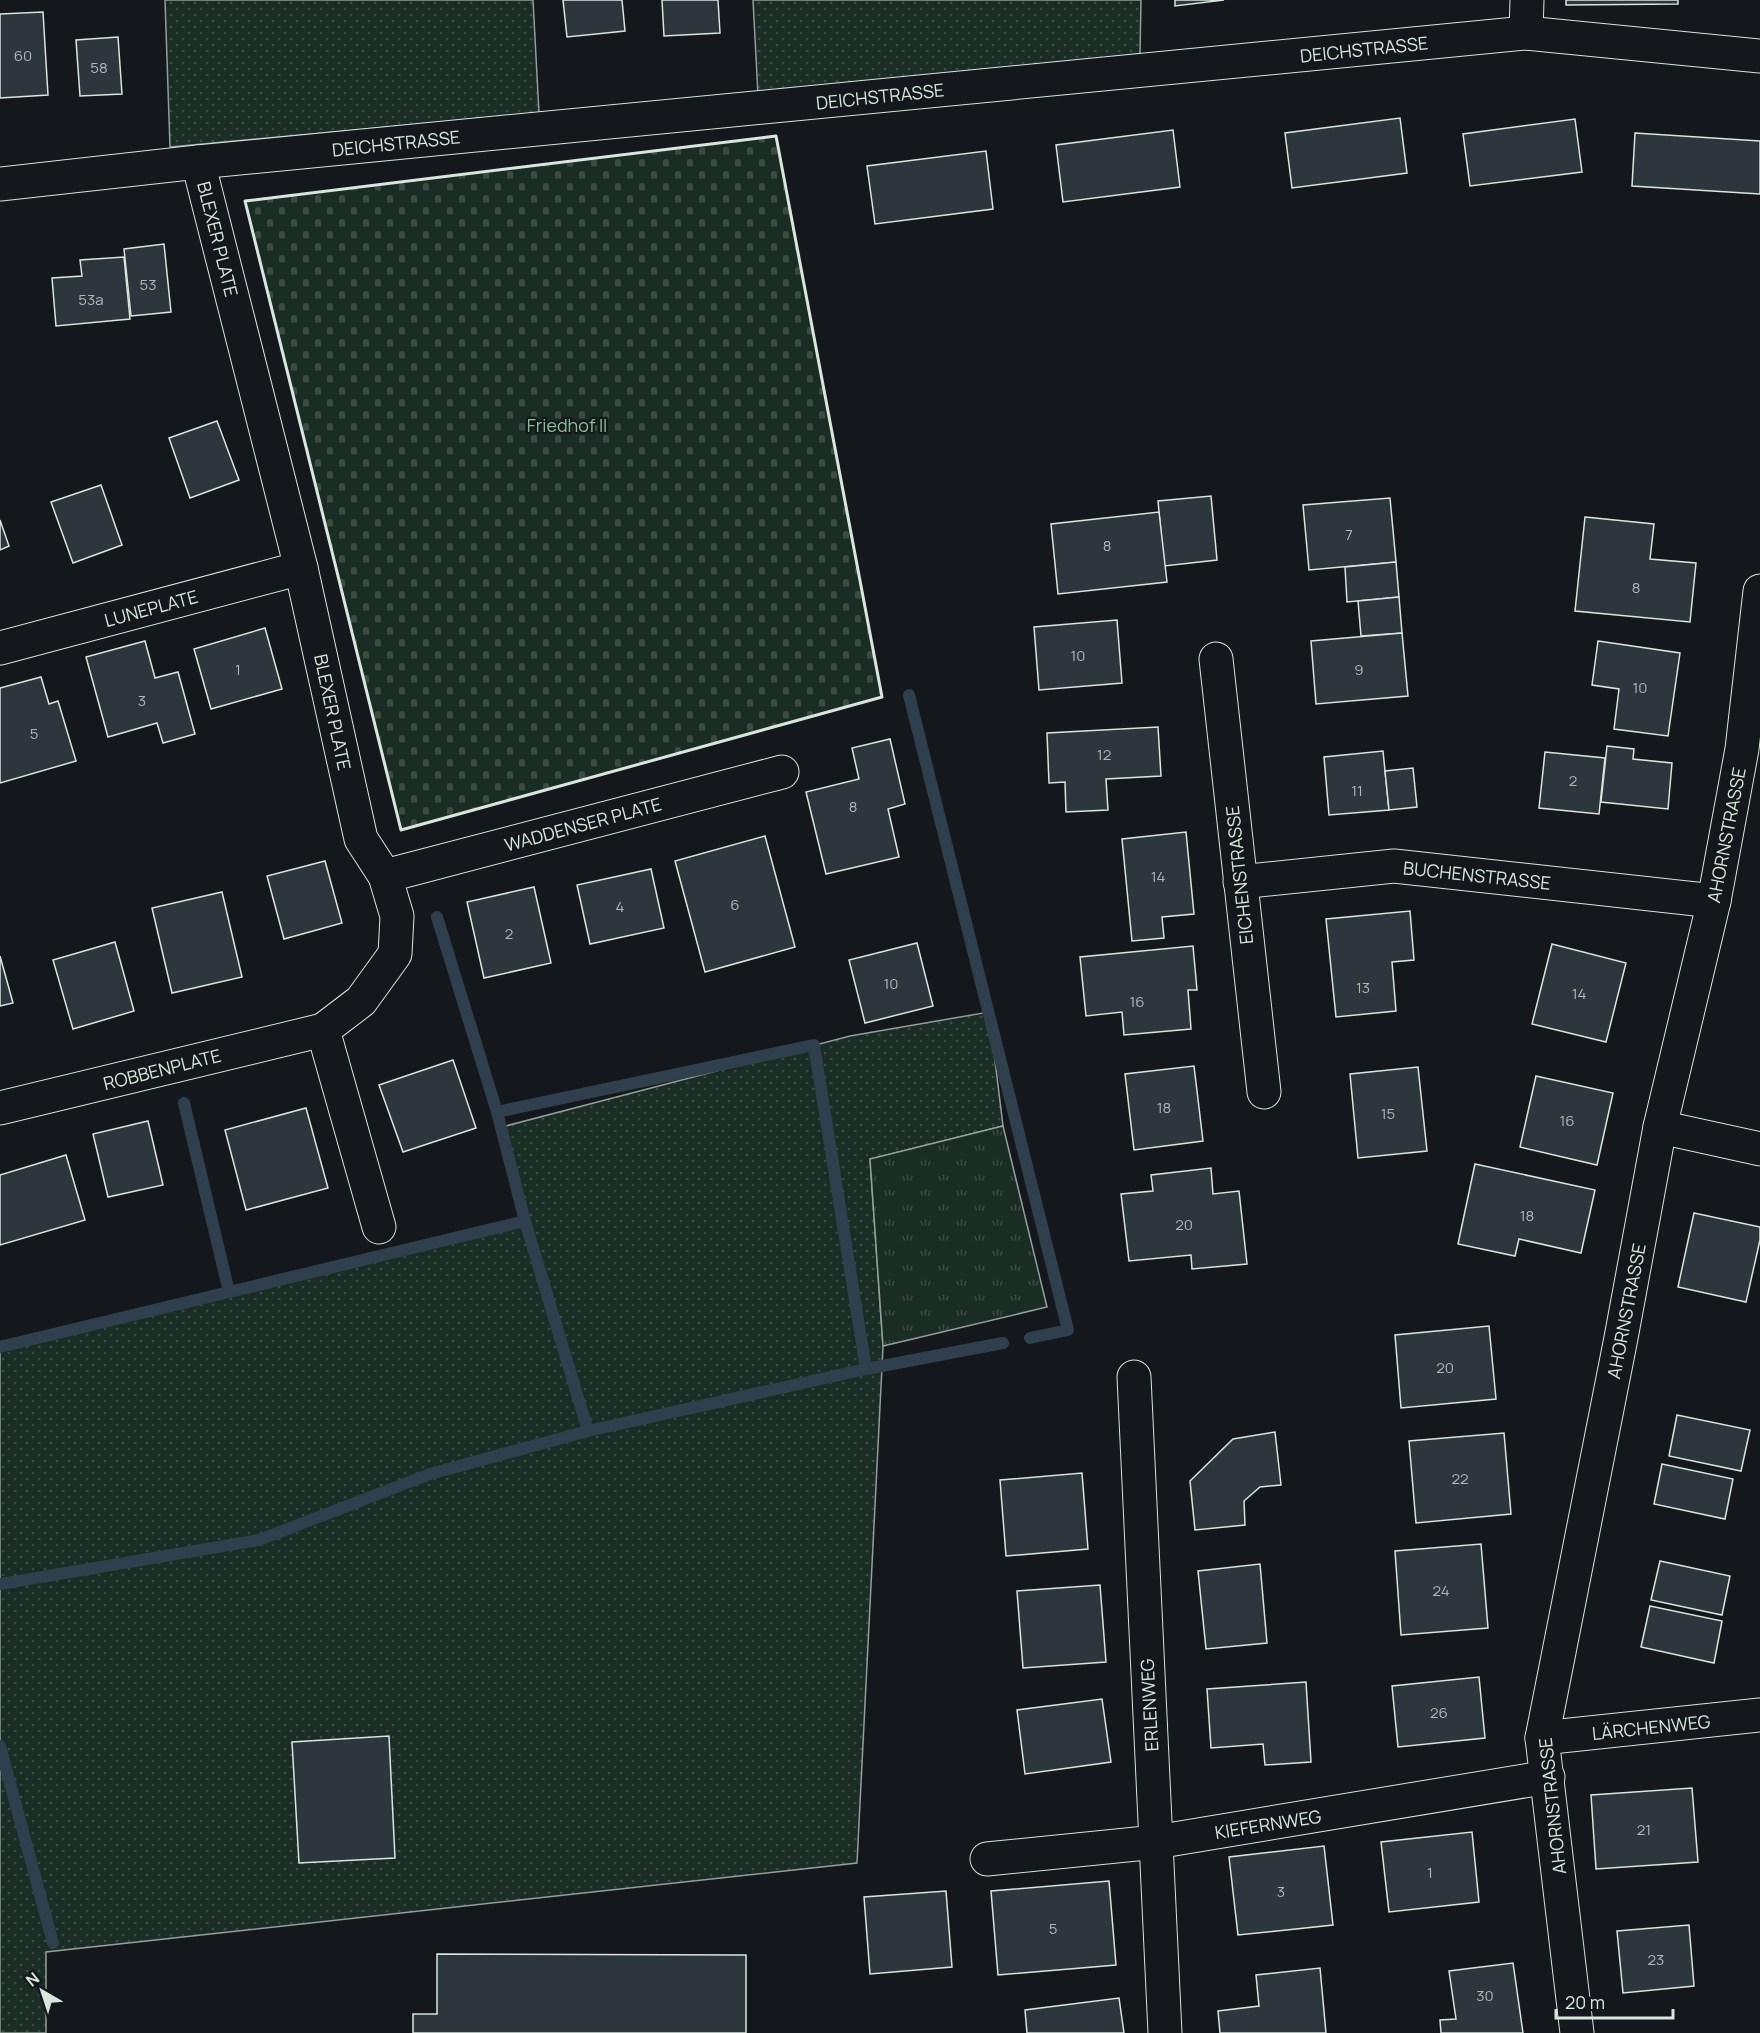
<svg xmlns="http://www.w3.org/2000/svg" width="1760" height="2033" viewBox="0 0 1760 2033" font-family="Manrope,sans-serif">
<defs>
<pattern id="grass-dots" width="8" height="8" patternUnits="userSpaceOnUse" patternTransform="scale(1.5)"><rect width="8" height="8" fill="#1a2d24"/><path d="M2 2h.1M6 6h.1" fill="none" stroke="#3b4b43" stroke-width="1.8" stroke-linecap="round"/></pattern>
<pattern id="cemetery-stones" width="16" height="16" patternUnits="userSpaceOnUse" patternTransform="scale(1.5)"><rect width="16" height="16" fill="#1a2d24"/><path d="M2 7V4a2 2 0 0 1 4 0v3zM10 15v-3a2 2 0 0 1 4 0v3z" fill="#3b4b43"/></pattern>
<pattern id="park-tufts" width="24" height="20" patternUnits="userSpaceOnUse" patternTransform="scale(1.5)"><rect width="24" height="20" fill="#1a2d24"/><path d="M3 7l-1-3M5 7V3M7 7l1-3M15 17l-1-3M17 17v-4M19 17l1-3" fill="none" stroke="#3b4b43"/></pattern>
</defs>
<rect width="100%" height="100%" fill="#14181c"/>
<g fill="url(#grass-dots)" stroke="#939e99" stroke-width="1.5">
<path d="M165 0H533L539 113 170 147Z"/>
<path d="M753 0H1141L1140 54 758 95Z"/>
<path d="M989 1012 1003 1126 870 1159 883 1347 857 1863 46 1952V2033H0V1347L524 1221 498 1128 850 1036Z"/>
</g>
<path fill="url(#cemetery-stones)" stroke="#939e99" stroke-width="1.5" d="M776 136 882 697 401 830 245 201Z"/>
<path fill="url(#park-tufts)" stroke="#939e99" stroke-width="1.5" d="M1003 1126 1047 1307 883 1346 870 1159Z"/>
<g fill="none" stroke-linecap="round" stroke-linejoin="round">
<g stroke="#2f3f4d" stroke-width="12">
<path d="M909 695 1068 1330 1030 1338"/>
<path d="M437 917 497 1112 525 1221 588 1431"/>
<path d="M184 1103 229 1292"/>
<path d="M497 1112 814 1045 866 1369"/>
<path d="M0 1347 525 1221"/>
<path d="M0 1584 259 1540 430 1474 588 1431 866 1369 1003 1343"/>
<path d="M0 1746 53 1943"/>
</g>
</g>
<g fill="#2c363c" stroke="#d8e6dc" stroke-width="1.5">
<path d="M563 0H622L625 31 567 37Z"/>
<path d="M662 0H718L720 33 664 36Z"/>
<path d="M1175 0H1224L1175 6Z"/>
<path d="M1566 0H1678V4L1566 5Z"/>
<path d="M43 12 48 95 0 98V14Z"/>
<path d="M118 37 122 94 80 96 76 40Z"/>
<path d="M1400 118 1407 173 1292 188 1285 133Z"/>
<path d="M1575 119 1582 172 1470 186 1463 134Z"/>
<path d="M1173 130 1180 187 1063 202 1056 145Z"/>
<path d="M1635 133 1760 141V194L1632 186Z"/>
<path d="M986 151 993 209 875 224 867 166Z"/>
<path d="M164 244 171 312 131 316 124 249Z"/>
<path d="M124 257 130 319 56 326 52 278 82 276 80 260Z"/>
<path d="M217 421 239 480 190 498 169 438Z"/>
<path d="M101 485 122 545 73 563 51 502Z"/>
<path d="M1211 496 1217 560 1164 566 1158 501Z"/>
<path d="M1390 498 1396 562 1309 570 1303 505Z"/>
<path d="M1159 512 1167 582 1058 594 1051 524Z"/>
<path d="M1585 517 1654 524 1650 559 1696 563 1690 622 1575 611Z"/>
<path d="M0 520 9 546 0 550Z"/>
<path d="M1396 562 1399 597 1347 602 1345 567Z"/>
<path d="M1399 597 1402 633 1361 636 1358 601Z"/>
<path d="M1117 620 1122 683 1039 690 1034 627Z"/>
<path d="M265 628 282 689 211 709 194 649Z"/>
<path d="M1402 633 1408 696 1316 704 1311 641Z"/>
<path d="M145 641 155 678 178 672 195 734 163 743 157 723 108 737 86 657Z"/>
<path d="M1598 641 1680 653 1668 736 1614 729 1619 689 1592 685Z"/>
<path d="M41 677 49 704 58 701 76 761 0 783V688Z"/>
<path d="M1158 727 1161 776 1106 779 1108 810 1066 812 1065 782 1049 783 1047 733Z"/>
<path d="M890 739 905 804 888 809 899 857 826 874 806 792 859 779 852 748Z"/>
<path d="M1607 746 1634 749 1633 759 1672 763 1668 809 1601 802Z"/>
<path d="M1383 751 1389 810 1329 815 1324 757Z"/>
<path d="M1545 752 1605 758 1599 814 1539 808Z"/>
<path d="M1413 768 1417 807 1389 810 1385 771Z"/>
<path d="M1186 832 1194 914 1162 917 1164 938 1132 941 1122 839Z"/>
<path d="M765 836 795 947 705 972 675 861Z"/>
<path d="M325 861 342 923 284 939 267 876Z"/>
<path d="M651 869 664 928 590 944 577 885Z"/>
<path d="M534 887 551 963 484 978 467 902Z"/>
<path d="M222 892 242 977 172 993 152 908Z"/>
<path d="M1410 911 1414 960 1392 962 1396 1011 1336 1017 1326 919Z"/>
<path d="M115 942 134 1011 73 1029 53 960Z"/>
<path d="M917 943 933 1006 865 1023 849 960Z"/>
<path d="M1552 944 1626 963 1606 1042 1532 1024Z"/>
<path d="M1193 946 1197 990H1188L1191 1029 1124 1035 1122 1012 1086 1016 1080 957Z"/>
<path d="M0 956 13 1003 0 1006Z"/>
<path d="M453 1060 476 1128 403 1152 379 1085Z"/>
<path d="M1194 1066 1203 1141 1134 1150 1125 1074Z"/>
<path d="M1418 1067 1427 1151 1358 1158 1350 1074Z"/>
<path d="M1536 1076 1613 1093 1597 1165 1520 1147Z"/>
<path d="M306 1108 328 1188 246 1210 225 1130Z"/>
<path d="M148 1121 163 1185 108 1197 93 1134Z"/>
<path d="M66 1155 85 1220 0 1245V1175Z"/>
<path d="M1475 1164 1595 1190 1581 1253 1519 1239 1515 1256 1458 1244Z"/>
<path d="M1211 1168 1213 1194 1239 1191 1247 1264 1192 1269 1191 1255 1129 1261 1121 1194 1153 1191 1151 1175Z"/>
<path d="M1694 1213 1760 1227V1240L1746 1302 1678 1287Z"/>
<path d="M1489 1326 1496 1399 1401 1408 1395 1335Z"/>
<path d="M1677 1415 1750 1430 1741 1471 1669 1456Z"/>
<path d="M1275 1432 1281 1485 1260 1487 1244 1501 1245 1525 1195 1530 1190 1481 1233 1439Z"/>
<path d="M1504 1433 1511 1514 1416 1523 1409 1441Z"/>
<path d="M1662 1464 1733 1479 1725 1519 1654 1504Z"/>
<path d="M1082 1473 1088 1549 1006 1556 1000 1480Z"/>
<path d="M1481 1544 1488 1628 1401 1635 1395 1551Z"/>
<path d="M1660 1561 1730 1576 1722 1615 1651 1600Z"/>
<path d="M1260 1564 1267 1643 1206 1649 1198 1571Z"/>
<path d="M1100 1585 1106 1662 1023 1668 1017 1591Z"/>
<path d="M1650 1606 1722 1621 1714 1663 1641 1647Z"/>
<path d="M1479 1677 1485 1738 1398 1747 1392 1686Z"/>
<path d="M1306 1682 1311 1762 1265 1765 1263 1744 1211 1748 1207 1689Z"/>
<path d="M1102 1699 1111 1762 1025 1774 1017 1710Z"/>
<path d="M389 1736 395 1858 299 1863 292 1742Z"/>
<path d="M1692 1788 1698 1862 1596 1869 1591 1795Z"/>
<path d="M1472 1832 1479 1902 1389 1912 1381 1842Z"/>
<path d="M1324 1846 1333 1925 1238 1935 1229 1857Z"/>
<path d="M1109 1881 1116 1965 998 1975 991 1891Z"/>
<path d="M946 1891 952 1967 870 1974 864 1897Z"/>
<path d="M1689 1925 1694 1986 1623 1993 1617 1931Z"/>
<path d="M437 1954 746 1955V2033H413V2014H437Z"/>
<path d="M1513 1963 1523 2033H1441L1440 2020 1456 2019 1449 1971Z"/>
<path d="M1320 1968 1326 2033H1220L1218 2011 1259 2006 1256 1975Z"/>
<path d="M1119 1998 1124 2033H1027L1025 2010Z"/>
</g>
<g fill="none" stroke-linecap="round" stroke-linejoin="round">
<defs>
<g id="minor">
<path d="M1526 33 1527 0"/>
<path d="M198 162 301 568 361 839 385 876 397 916 395 954 361 1001 323 1030 379 1227"/>
<path d="M0 184 198 162 1526 33 1760 56"/>
<path d="M0 648 301 568"/>
<path d="M1216 659 1264 1092"/>
<path d="M385 876 782 772"/>
<path d="M1240 882 1394 866 1714 901"/>
<path d="M0 1108 323 1030"/>
<path d="M1660 1127 1760 1149"/>
<path d="M1134 1377 1165 2033"/>
<path d="M1542 1738 1760 1715"/>
<path d="M987 1859 1156 1842 1548 1777"/>
<path d="M1577 2033 1542 1738 1621 1338 1660 1127 1714 901 1742 749 1760 591"/>
</g>
</defs>
<use href="#minor" stroke="#d8e6dc" stroke-width="35"/>
<use href="#minor" stroke="#14181c" stroke-width="33"/>
<path stroke="#d8e6dc" stroke-width="3" d="M776 136 882 697 401 830 245 201Z"/>
</g>
<g text-anchor="middle" dominant-baseline="central" stroke-width="4.5" stroke-linejoin="round" paint-order="stroke">
<g font-size="15" fill="#adbab4">
<text x="23" y="55">60</text>
<text x="99" y="67">58</text>
<text x="148" y="284">53</text>
<text x="91" y="299">53a</text>
<text x="1349" y="534">7</text>
<text x="1107" y="545">8</text>
<text x="1636" y="587">8</text>
<text x="1078" y="655">10</text>
<text x="238" y="669">1</text>
<text x="1359" y="669">9</text>
<text x="1640" y="687">10</text>
<text x="142" y="700">3</text>
<text x="34" y="733">5</text>
<text x="1104" y="754">12</text>
<text x="1573" y="780">2</text>
<text x="1357" y="790">11</text>
<text x="853" y="806">8</text>
<text x="1158" y="876">14</text>
<text x="735" y="904">6</text>
<text x="620" y="906">4</text>
<text x="509" y="933">2</text>
<text x="891" y="983">10</text>
<text x="1363" y="987">13</text>
<text x="1579" y="993">14</text>
<text x="1137" y="1001">16</text>
<text x="1164" y="1107">18</text>
<text x="1388" y="1113">15</text>
<text x="1567" y="1120">16</text>
<text x="1527" y="1215">18</text>
<text x="1184" y="1224">20</text>
<text x="1445" y="1367">20</text>
<text x="1460" y="1478">22</text>
<text x="1441" y="1590">24</text>
<text x="1439" y="1712">26</text>
<text x="1644" y="1829">21</text>
<text x="1430" y="1872">1</text>
<text x="1281" y="1891">3</text>
<text x="1053" y="1928">5</text>
<text x="1656" y="1959">23</text>
<text x="1485" y="1995">30</text>
</g>
<g font-size="18" fill="#d8e6dc" stroke="#14181c">
<text transform="translate(1364 49) rotate(-6)">DEICHSTRASSE</text>
<text transform="translate(880 96) rotate(-6)">DEICHSTRASSE</text>
<text transform="translate(396 143) rotate(-6)">DEICHSTRASSE</text>
<text transform="translate(218 239) rotate(76)">BLEXER PLATE</text>
<text transform="translate(151 608) rotate(-15)">LUNEPLATE</text>
<text transform="translate(333 712) rotate(78)">BLEXER PLATE</text>
<text transform="translate(583 824) rotate(-15)">WADDENSER PLATE</text>
<text transform="translate(1726 835) rotate(-79)">AHORNSTRASSE</text>
<text transform="translate(1239 875) rotate(-96)">EICHENSTRASSE</text>
<text transform="translate(1477 875) rotate(6)">BUCHENSTRASSE</text>
<text transform="translate(162 1069) rotate(-14)">ROBBENPLATE</text>
<text transform="translate(1626 1311) rotate(-79)">AHORNSTRASSE</text>
<text transform="translate(1149 1705) rotate(-93)">ERLENWEG</text>
<text transform="translate(1651 1727) rotate(-6)">LÄRCHENWEG</text>
<text transform="translate(1552 1806) rotate(-96)">AHORNSTRASSE</text>
<text transform="translate(1268 1824) rotate(-9)">KIEFERNWEG</text>
</g>
<g font-size="18" fill="#8ac095" stroke="#14181c">
<text x="567" y="425">Friedhof II</text>
</g>
</g>
<g transform="translate(42 1991) rotate(321)" stroke="#14181c" stroke-width="4.5" paint-order="stroke">
<path d="M0-4.5L10 22L0 15L-10 22Z" fill="#d8e6dc"/>
<text y="-9" font-size="16" font-weight="bold" text-anchor="middle" fill="#d8e6dc">N</text>
</g>
<path d="M1556 2009v9h117v-9" fill="none" stroke="#d8e6dc" stroke-width="3"/>
<text x="1565" y="2009" font-size="18" fill="#d8e6dc" stroke="#14181c" stroke-width="4.5" paint-order="stroke">20 m</text>
</svg>
